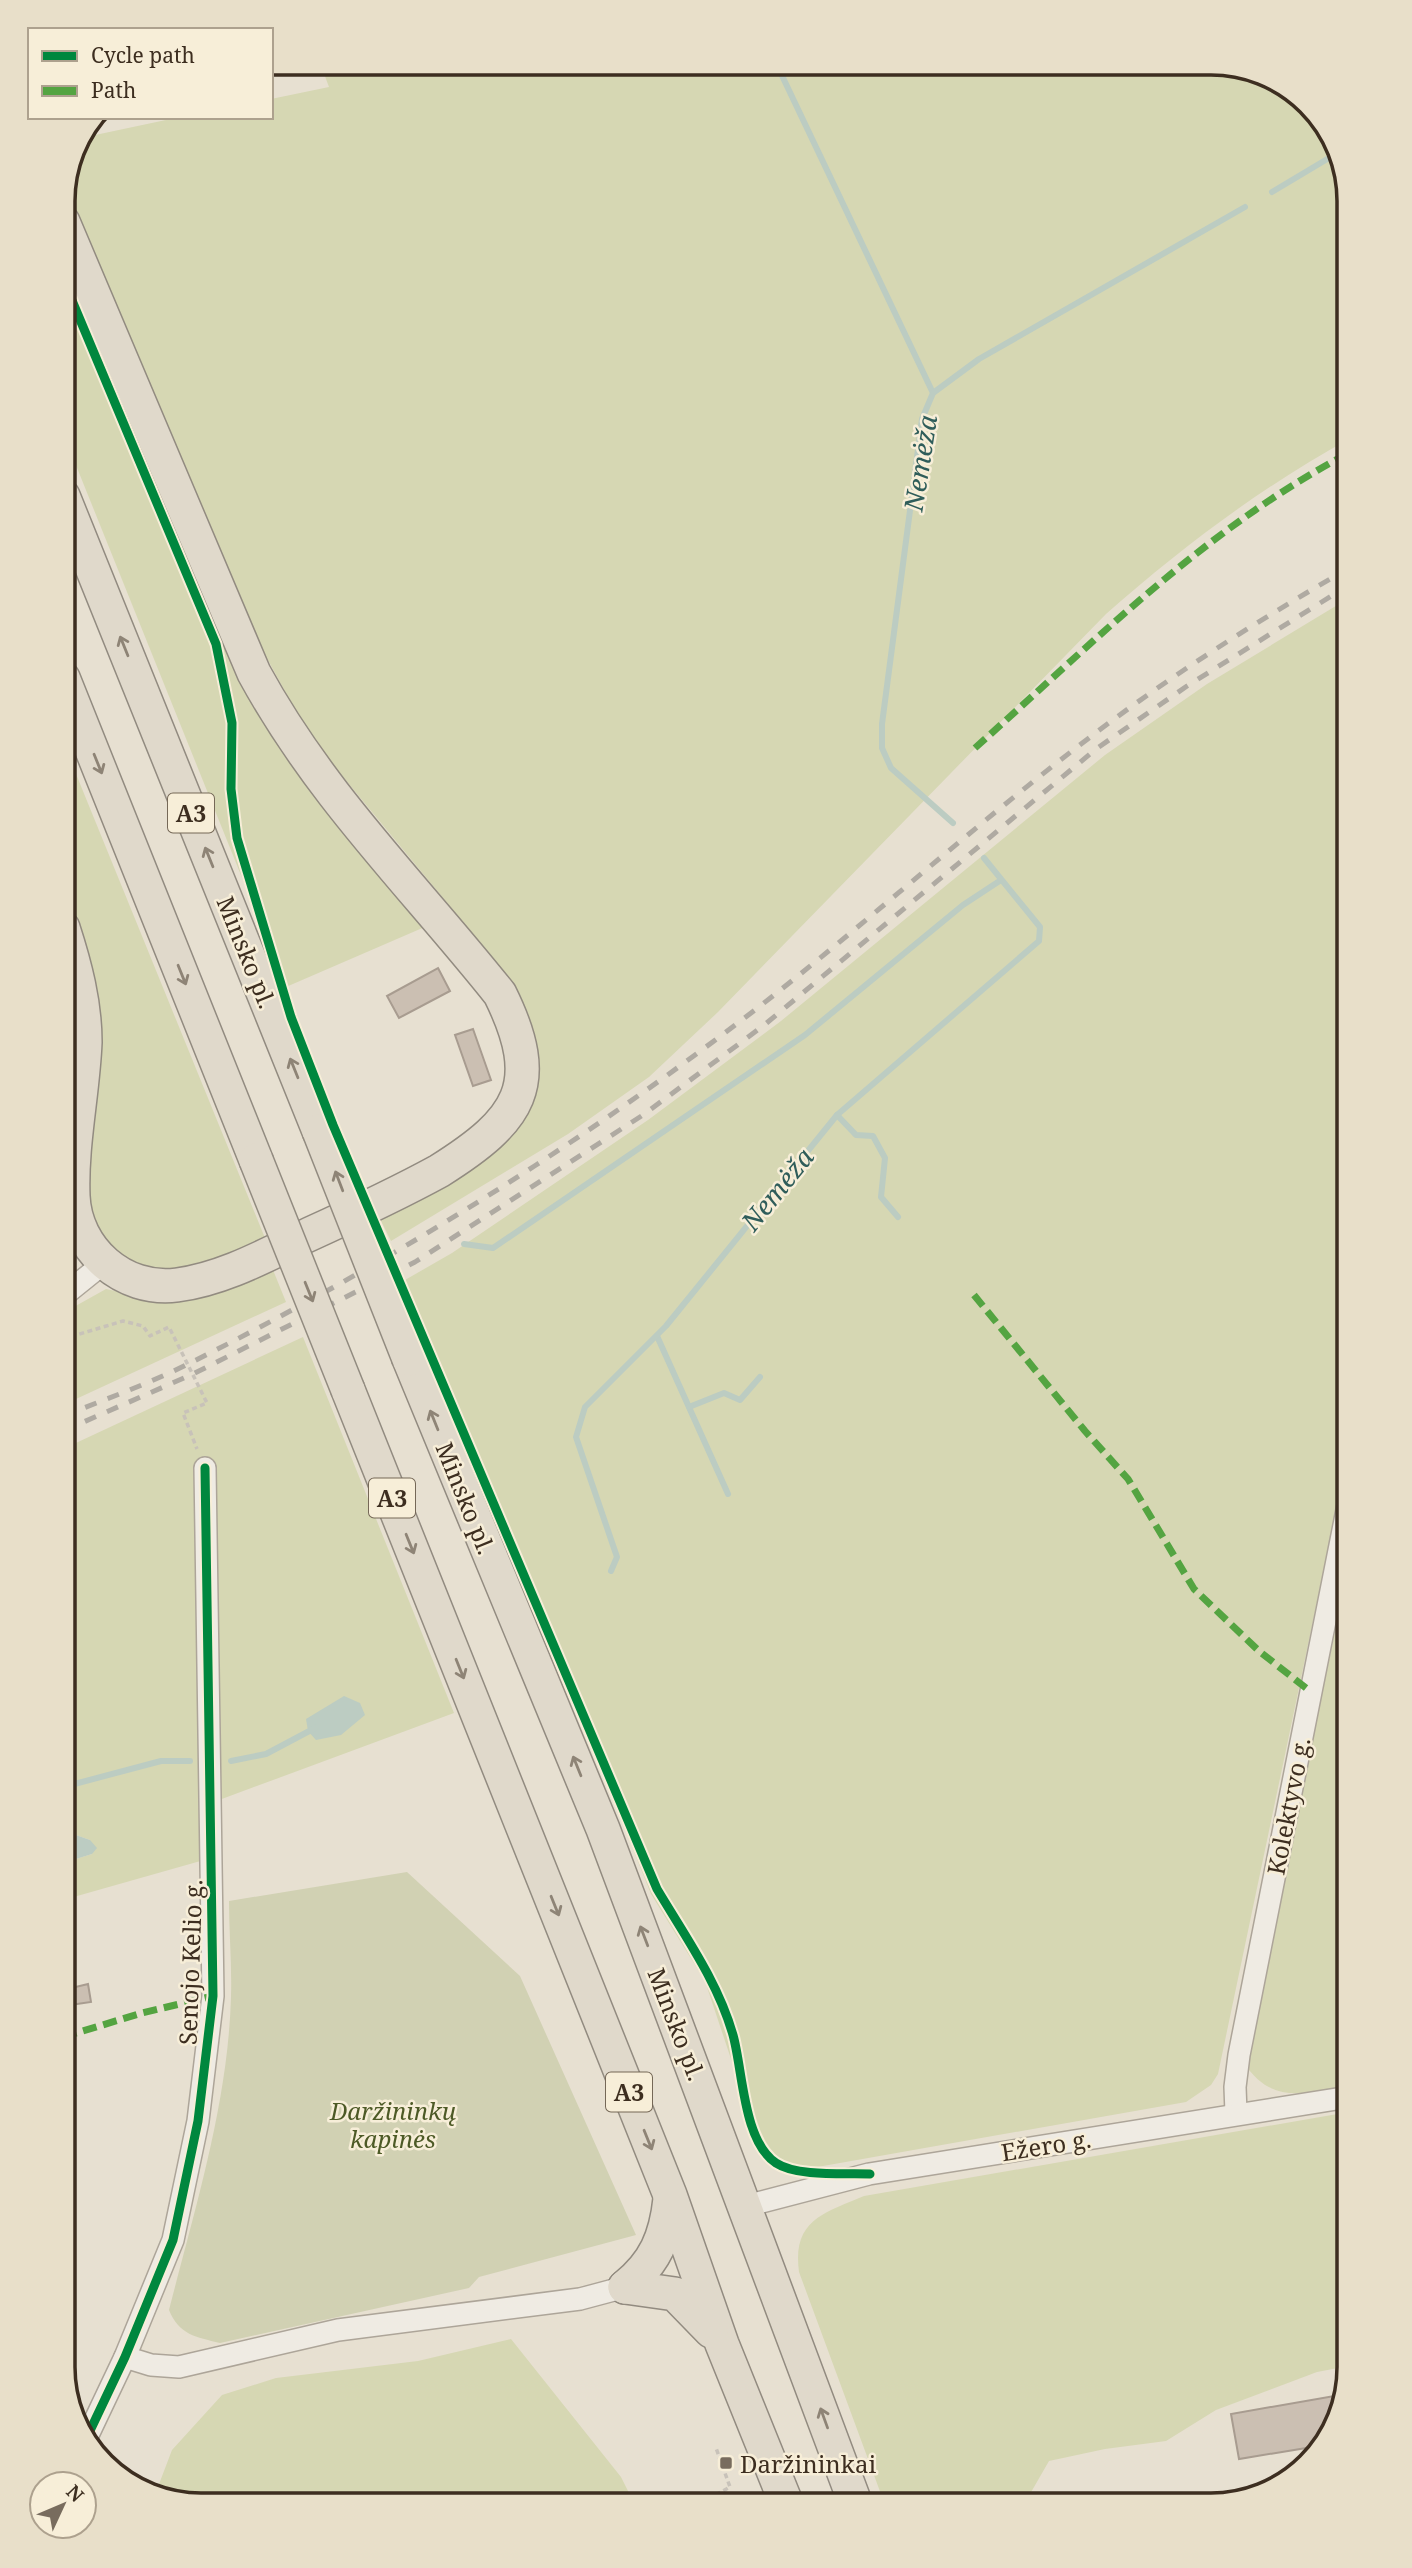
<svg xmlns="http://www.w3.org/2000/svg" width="1412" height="2568" viewBox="0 0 1412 2568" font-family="'Noto Serif',serif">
<rect width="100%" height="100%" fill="#e7e0d1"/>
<g fill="#d6d7b3">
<path d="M320 63H1220L1288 87 1338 148 1349 201V439C1260 488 1181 548 1106 614L718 1012 649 1077 568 1134 391 1241 378 1215 467 1171 535 1050 528 1013 505 973 310 737 247 622 65 186 74 148 81 138 180 117H271V99L329 87Z"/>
<path d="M63 261 225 649 263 722 304 780 427 926 286 987 63 433Z"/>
<path d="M1349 598V1472L1339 1497 1218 2074 1211 2085 1186 2102 806 2169 789 2166 774 2156 756 2134 705 1981 651 1894 405 1280 452 1253 648 1120 781 1021 1105 755 1207 684Z"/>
<path d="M63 742 267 1243C219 1258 137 1297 102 1240 96 1231 93 1219 88 1210L74 920 63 892Z"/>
<path d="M271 1265 286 1302 63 1405V1313L106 1289 143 1297Z"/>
<path d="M303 1337 454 1713 203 1806 204 1860 63 1900V1863L92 1854 90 1840 73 1834 63 1836V1449Z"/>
<path d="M1349 1566V2085C1305 2093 1273 2106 1244 2063Z"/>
<path d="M1349 2112V2357L1338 2368 1317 2372 1216 2410 1166 2441 1105 2449 1049 2461 1030 2494 1013 2505H885L799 2272C792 2220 824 2213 864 2196Z"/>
<path d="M511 2339 621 2477 635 2505H193L156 2492 172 2450 222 2395 276 2378 418 2361Z"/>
</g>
<path fill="#d1d1b3" d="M407 1872 520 1976 636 2235 479 2277 469 2288 220 2343C196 2337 179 2335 169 2310 195 2208 228 2103 231 1997 232 1965 229 1933 229 1901Z"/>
<g fill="#bcccc2">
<path d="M344 1696 360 1703 365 1715 341 1735 316 1740 308 1731 306 1719Z"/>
<path d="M73 1834 90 1840 97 1848 92 1854 63 1863V1836Z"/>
</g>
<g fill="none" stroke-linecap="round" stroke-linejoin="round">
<g stroke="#bcccc2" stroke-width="6">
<path d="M776 63 933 393"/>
<path d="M1272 192 1339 152"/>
<path d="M953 823 891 768 882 748V724L922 419 933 393 979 359 1245 207"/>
<path d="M837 1115 856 1135 873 1136 885 1158 881 1197 898 1217"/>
<path d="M464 1244 493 1248 805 1035 963 905 1001 880"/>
<path d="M657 1336 728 1494"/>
<path d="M689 1407 724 1393 740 1400 760 1377"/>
<path d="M611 1571 617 1557 576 1437 585 1407 666 1326 837 1115 1039 941 1040 927 984 858"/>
<path d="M231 1761 266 1754 315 1728"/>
<path d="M63 1787 161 1761H190"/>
</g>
</g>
<g fill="#cbbfb2" stroke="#a89c90" stroke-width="2">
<path d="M438 968 450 991 399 1018 387 996Z"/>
<path d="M473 1029 491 1080 473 1086 455 1035Z"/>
<path d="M88 1984 91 2002 63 2006V1990Z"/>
<path d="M1340 2395 1324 2445 1239 2459 1231 2414Z"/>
</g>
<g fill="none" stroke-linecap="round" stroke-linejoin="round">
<defs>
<g id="minor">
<path d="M63 1296 104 1263"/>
<path d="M1236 2113 1235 2087 1239 2055 1349 1500"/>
<path d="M746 2206 869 2174 1349 2097"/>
<path d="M125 2357 151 2365 179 2367 338 2330 580 2299 625 2287"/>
<path d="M87 2437 125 2357 173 2240 198 2121 213 1996 205 1468"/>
</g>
<g id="trunk">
<path d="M63 496 319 1131"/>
<path d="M63 678 256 1160"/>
<path d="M63 928C75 965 85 1003 85 1042 83 1093 71 1144 73 1196 75 1249 123 1292 177 1285 224 1279 268 1254 310 1234 354 1214 397 1194 439 1171 520 1120 545 1085 500 994 414 886 321 796 254 673L63 222"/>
<path d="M409 1359 603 1829 856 2505"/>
<path d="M348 1390 670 2195 722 2344 787 2505"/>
<path d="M625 2287 675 2294 711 2331"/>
<path d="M625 2287C655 2263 666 2237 670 2199"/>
</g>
</defs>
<use href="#minor" stroke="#ada599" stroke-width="24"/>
<use href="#trunk" stroke="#928b80" stroke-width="36"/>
<g stroke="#c8c2b9" stroke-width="3.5" stroke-dasharray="5 3.5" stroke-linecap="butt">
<path d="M63 1339 123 1321 143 1326 150 1336 169 1327 207 1403 183 1413 197 1449"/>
<path d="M701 2503 730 2487 716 2448"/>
</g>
<use href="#minor" stroke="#efebe3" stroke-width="21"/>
<use href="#trunk" stroke="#e0d9cb" stroke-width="33"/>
<g stroke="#afaaa2" stroke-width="5" stroke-dasharray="12 12" stroke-linecap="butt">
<path d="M63 1416C106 1399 151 1383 192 1362 390 1263 576 1147 751 1013 866 924 973 826 1089 738 1171 675 1259 620 1349 568"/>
<path d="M63 1431 193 1374 415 1262 643 1115 763 1026 1096 749 1187 686 1349 585"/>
</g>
<defs>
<g id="trunk-bridge">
<path d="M319 1131 409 1359"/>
<path d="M256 1160 348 1390"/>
</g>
</defs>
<use href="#trunk-bridge" stroke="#928b80" stroke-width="36" stroke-linecap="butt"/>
<use href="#trunk-bridge" stroke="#e0d9cb" stroke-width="33"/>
<g stroke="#54a441" stroke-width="7" stroke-dasharray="14 7" stroke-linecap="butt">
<path d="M975 748C1093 643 1207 527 1349 453"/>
<path d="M974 1295 1085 1431 1128 1479 1194 1589 1259 1651 1311 1692"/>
<path d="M63 2037 142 2013 213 1996"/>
</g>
<defs>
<g id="cycleway">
<path d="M63 279 216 644 232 723 231 789 237 838 291 1017 333 1125 657 1889C685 1936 718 1982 733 2035 743 2071 743 2141 776 2163 797 2177 845 2173 870 2174"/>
<path d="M87 2437 125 2357 173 2240 198 2121 213 1996 205 1468"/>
</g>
</defs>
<use href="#cycleway" stroke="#f7eed8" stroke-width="13"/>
<use href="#cycleway" stroke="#00873e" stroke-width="9"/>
</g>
<defs><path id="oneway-shaft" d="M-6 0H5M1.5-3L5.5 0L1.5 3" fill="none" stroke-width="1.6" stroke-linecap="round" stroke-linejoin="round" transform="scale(1.75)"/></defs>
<g stroke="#8e8476">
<use href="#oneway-shaft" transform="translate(124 646) rotate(-112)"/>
<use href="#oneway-shaft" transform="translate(98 764) rotate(68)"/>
<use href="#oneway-shaft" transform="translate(209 857) rotate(-112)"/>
<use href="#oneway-shaft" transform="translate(182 975) rotate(68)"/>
<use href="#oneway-shaft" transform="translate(294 1068) rotate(-112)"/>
<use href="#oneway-shaft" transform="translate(339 1181) rotate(-111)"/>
<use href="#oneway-shaft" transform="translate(309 1292) rotate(68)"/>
<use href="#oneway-shaft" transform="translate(434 1420) rotate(-112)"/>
<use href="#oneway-shaft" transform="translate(410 1544) rotate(68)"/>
<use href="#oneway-shaft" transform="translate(460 1669) rotate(68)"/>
<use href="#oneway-shaft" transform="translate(577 1766) rotate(-112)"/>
<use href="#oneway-shaft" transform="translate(555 1906) rotate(68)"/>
<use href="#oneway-shaft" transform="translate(644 1936) rotate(-111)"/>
<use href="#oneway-shaft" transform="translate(648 2140) rotate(68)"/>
<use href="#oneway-shaft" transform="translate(824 2418) rotate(-110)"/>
</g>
<rect fill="#786c5e" stroke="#f7eed8" stroke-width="2.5" x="719" y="2456" width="14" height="14" rx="3.5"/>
<g text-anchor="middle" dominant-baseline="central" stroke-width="5" stroke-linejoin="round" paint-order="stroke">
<g fill="#f7eed8" stroke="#756857" stroke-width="2">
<rect x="168" y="793.5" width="46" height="39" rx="5"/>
<rect x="369" y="1478.5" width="46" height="39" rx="5"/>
<rect x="606" y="2072.5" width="46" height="39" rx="5"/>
</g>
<g font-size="23" font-weight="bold" fill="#3d2e20">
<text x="191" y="813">A3</text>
<text x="392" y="1498">A3</text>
<text x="629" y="2092">A3</text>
</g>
<g font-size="24" fill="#3d2e20" stroke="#f7eed8">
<text transform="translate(247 952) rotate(68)">Minsko pl.</text>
<text transform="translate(466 1498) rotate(68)">Minsko pl.</text>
<text transform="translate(1288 1806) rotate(-79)">Kolektyvo g.</text>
<text transform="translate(190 1962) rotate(-88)">Senojo Kelio g.</text>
<text transform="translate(677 2024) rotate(69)">Minsko pl.</text>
<text transform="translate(1046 2145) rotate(-9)">Ežero g.</text>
</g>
<g font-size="24" font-style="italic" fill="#4d5a26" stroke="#f7eed8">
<text x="393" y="2110">Daržininkų<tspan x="393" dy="28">kapinės</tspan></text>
</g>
<g font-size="24" fill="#3d2e20" stroke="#f7eed8" text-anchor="start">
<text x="740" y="2463">Daržininkai</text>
</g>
<g font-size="26" font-style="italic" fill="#2f5d5a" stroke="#f7eed8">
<text transform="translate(920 463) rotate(-81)">Nemėža</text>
<text transform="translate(777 1189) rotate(-51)">Nemėža</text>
</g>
</g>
<path d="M0 0H1412V2568H0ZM201 75H1211A126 126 0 0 1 1337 201V2367A126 126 0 0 1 1211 2493H201A126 126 0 0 1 75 2367V201A126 126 0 0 1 201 75Z" fill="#e8dfc9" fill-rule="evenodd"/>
<path fill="none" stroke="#3d2e20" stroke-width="3.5" d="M201 75H1211A126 126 0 0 1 1337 201V2367A126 126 0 0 1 1211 2493H201A126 126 0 0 1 75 2367V201A126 126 0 0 1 201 75Z"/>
<rect x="28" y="28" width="245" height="91" fill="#f7eed8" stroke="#ada18e" stroke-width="2"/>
<rect x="42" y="51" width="35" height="10" fill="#00873e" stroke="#ada18e" stroke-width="2"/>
<text x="91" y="63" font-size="21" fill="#3d2e20">Cycle path</text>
<rect x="42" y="86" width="35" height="10" fill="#54a441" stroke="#ada18e" stroke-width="2"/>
<text x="91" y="98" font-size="21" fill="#3d2e20">Path</text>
<g transform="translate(63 2505) rotate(46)"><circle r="33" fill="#f7eed8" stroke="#ada18e" stroke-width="2"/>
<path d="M0-5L12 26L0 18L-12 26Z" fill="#786c5e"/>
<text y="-10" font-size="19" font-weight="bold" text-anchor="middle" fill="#3d2e20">N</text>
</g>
</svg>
